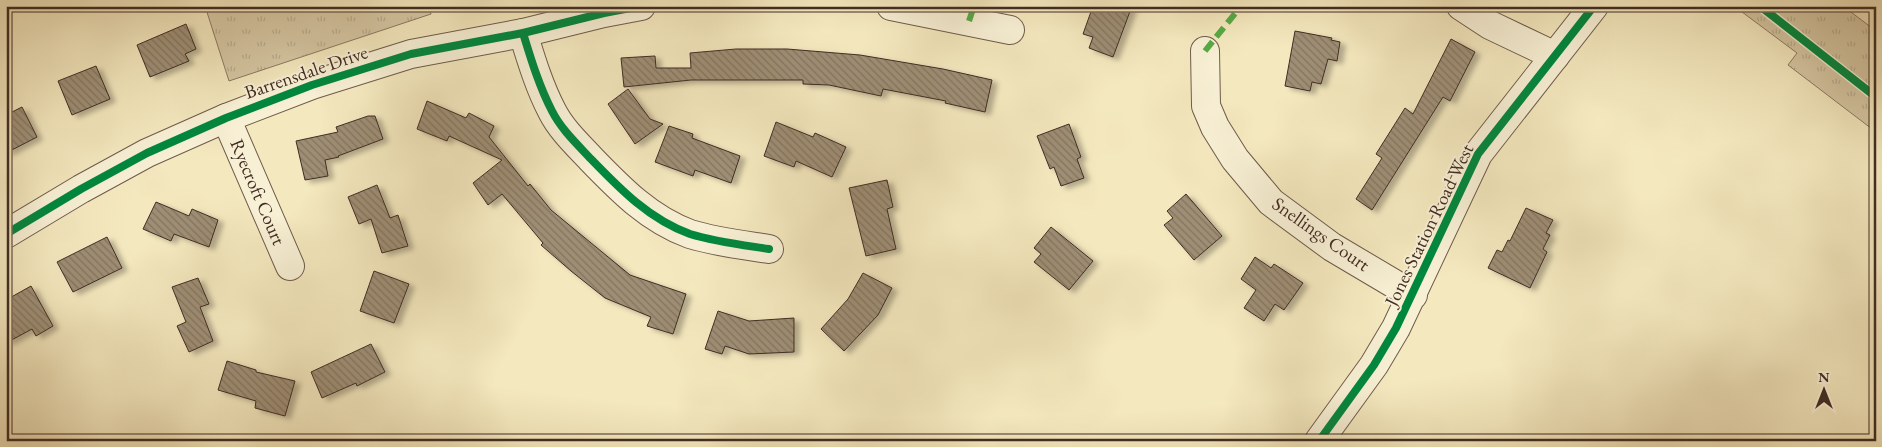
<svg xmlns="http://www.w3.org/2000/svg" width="1882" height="447" viewBox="0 0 1882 447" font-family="'EB Garamond',serif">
<defs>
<pattern id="park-tufts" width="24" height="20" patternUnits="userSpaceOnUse" patternTransform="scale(1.25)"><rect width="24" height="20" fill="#d6c8a4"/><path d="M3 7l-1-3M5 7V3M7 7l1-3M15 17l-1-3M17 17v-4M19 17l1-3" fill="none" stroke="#b9ac8d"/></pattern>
<pattern id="building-back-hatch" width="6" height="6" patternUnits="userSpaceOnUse" patternTransform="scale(1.25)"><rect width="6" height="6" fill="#9e8e74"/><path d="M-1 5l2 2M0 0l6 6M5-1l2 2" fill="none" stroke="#82745f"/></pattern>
<filter id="shadow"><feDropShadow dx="5.5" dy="3" stdDeviation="2.5" flood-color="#0004"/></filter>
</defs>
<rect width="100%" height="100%" fill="#f4e8be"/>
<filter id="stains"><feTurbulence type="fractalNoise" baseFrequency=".004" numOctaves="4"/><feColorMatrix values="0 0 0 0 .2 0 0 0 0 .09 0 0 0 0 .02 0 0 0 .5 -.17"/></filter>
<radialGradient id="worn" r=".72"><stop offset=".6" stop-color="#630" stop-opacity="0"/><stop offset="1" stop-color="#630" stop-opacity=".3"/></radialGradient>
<g fill="url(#park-tufts)" stroke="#8c7a64">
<path d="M205 6H429L431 14 229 81Z"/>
<path d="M1734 6H1843L1876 31V132L1788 65 1797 53Z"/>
</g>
<g fill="url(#building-back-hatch)" stroke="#412d24" filter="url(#shadow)">
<path d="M1093 6H1132L1113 57 1089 48 1093 37 1083 34Z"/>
<path d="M186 24 196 49 185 54 189 61 150 77 137 45Z"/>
<path d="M1295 31 1332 38 1331 40 1340 42 1337 61 1328 59 1321 84 1312 82 1310 91 1285 86Z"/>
<path d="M1451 39 1475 52 1450 101 1443 97 1372 210 1356 199 1382 158 1376 154 1405 108 1413 114Z"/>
<path d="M736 49H787L860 55 943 69 992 80 985 112 945 103 946 101 883 89 881 96 829 85 803 84V80H691L624 87 621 58 655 56 656 68H691L690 53Z"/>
<path d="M96 66 110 99 72 115 58 81Z"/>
<path d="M628 89 650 119 663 124 635 144 608 104Z"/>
<path d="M427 101 466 118 469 113 494 126 489 137 528 186 530 184 551 210 630 275 686 294 673 334 647 326 651 317 605 298 571 271 541 245 543 243 502 194 488 205 473 183 502 160 449 136 447 141 417 129Z"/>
<path d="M22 107 37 137 6 153V115Z"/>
<path d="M368 116H375L383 139 338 156 339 157 325 160 328 176 305 180 296 141 338 132 336 127Z"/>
<path d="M776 122 813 137 815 133 846 147 832 177 796 161 794 167 764 156Z"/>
<path d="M1069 124 1081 157 1077 159 1084 178 1061 186 1054 167 1050 169 1037 136Z"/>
<path d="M669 126 693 134 692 138 740 156 731 183 695 170 693 176 655 162Z"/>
<path d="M887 180 893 207 887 209 896 249 866 256 849 188Z"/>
<path d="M377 185 390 218 398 215 408 246 382 253 371 219 359 224 348 197Z"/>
<path d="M1186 194 1222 236 1194 260 1164 225 1173 218 1167 211Z"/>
<path d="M156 202 189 216 192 209 218 220 209 247 174 234 171 241 143 229Z"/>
<path d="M1526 208 1553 220 1546 233 1550 235 1543 249 1547 252 1530 288 1488 268 1497 250 1502 252 1508 240 1510 241Z"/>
<path d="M1051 227 1093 261 1069 290 1034 262 1041 254 1034 248Z"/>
<path d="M107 237 122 268 73 292 57 262Z"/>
<path d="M1255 257 1271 268 1274 264 1303 283 1284 310 1275 304 1264 321 1244 308 1256 290 1241 279Z"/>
<path d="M374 271 409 284 394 323 360 311Z"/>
<path d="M863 273 892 288 878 315 844 351 821 329 848 299Z"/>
<path d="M198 278 209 304 200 307 213 341 189 352 177 326 186 322 172 287Z"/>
<path d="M31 286 53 326 36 336 32 329 6 343V300Z"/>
<path d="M718 311 749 321 794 318V352L749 354 725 346 722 354 705 349Z"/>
<path d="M371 344 385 372 357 386 356 383 322 398 311 372Z"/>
<path d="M227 361 256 370V372L295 381 285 416 255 408 256 401 218 390Z"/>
</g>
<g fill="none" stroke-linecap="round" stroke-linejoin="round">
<defs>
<g id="minor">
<path d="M891 6 1010 30"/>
<path d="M1461 6 1490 25 1555 56"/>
<path d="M523 33C531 59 539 86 552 111 561 129 577 144 591 159 620 189 649 219 690 234 716 242 743 245 769 249"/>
<path d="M1205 51 1206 106 1215 127 1235 159 1271 202 1332 247 1413 295"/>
<path d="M226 118 290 266"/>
<path d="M6 234 81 189 147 153 226 118 312 85 411 54 523 33 604 13 641 6"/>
<path d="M1319 441 1374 365 1396 328 1478 154 1594 6"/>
</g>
</defs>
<use href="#minor" stroke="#6e5c4a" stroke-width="30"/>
<use href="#minor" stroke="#f8f0d5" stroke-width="28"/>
<g stroke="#56ab44" stroke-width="6" stroke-dasharray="12 6" stroke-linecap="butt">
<path d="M969 21 974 6"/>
<path d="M1205 51 1241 6"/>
</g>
<defs>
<g id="cycleway">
<path d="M1760 6 1876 97"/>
<path d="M523 33C531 59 539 86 552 111 561 129 577 144 591 159 620 189 649 219 690 234 716 242 743 245 769 249"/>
<path d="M6 234 81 189 147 153 226 118 312 85 411 54 523 33 604 13 641 6"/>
<path d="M1319 441 1374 365 1396 328 1478 154 1594 6"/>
</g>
</defs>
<use href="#cycleway" stroke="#f8f0d5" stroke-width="11"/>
<use href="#cycleway" stroke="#00873e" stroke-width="8"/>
</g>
<g text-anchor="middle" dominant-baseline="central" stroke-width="4" stroke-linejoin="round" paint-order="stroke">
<g font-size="19" fill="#412d24" stroke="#f8f0d5">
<text transform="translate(306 72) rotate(-19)">Barrensdale Drive</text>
<text transform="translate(258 192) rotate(67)">Ryecroft Court</text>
<text transform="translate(1429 225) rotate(-64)">Jones Station Road West</text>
<text transform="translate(1321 234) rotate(35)">Snellings Court</text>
</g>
</g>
<rect width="1882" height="447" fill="none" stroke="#f4e8be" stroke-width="25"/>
<rect x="8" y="8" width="1867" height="432" fill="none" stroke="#412d24" stroke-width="2.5"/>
<rect x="12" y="12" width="1857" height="422" fill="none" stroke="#412d24"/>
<g transform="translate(1824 390)" stroke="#f8f0d5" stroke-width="4" paint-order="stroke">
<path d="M0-4L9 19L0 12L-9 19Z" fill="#412d24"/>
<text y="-8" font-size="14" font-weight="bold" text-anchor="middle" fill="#412d24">N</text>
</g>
<rect width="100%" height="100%" filter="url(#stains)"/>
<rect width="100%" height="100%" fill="url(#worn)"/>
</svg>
